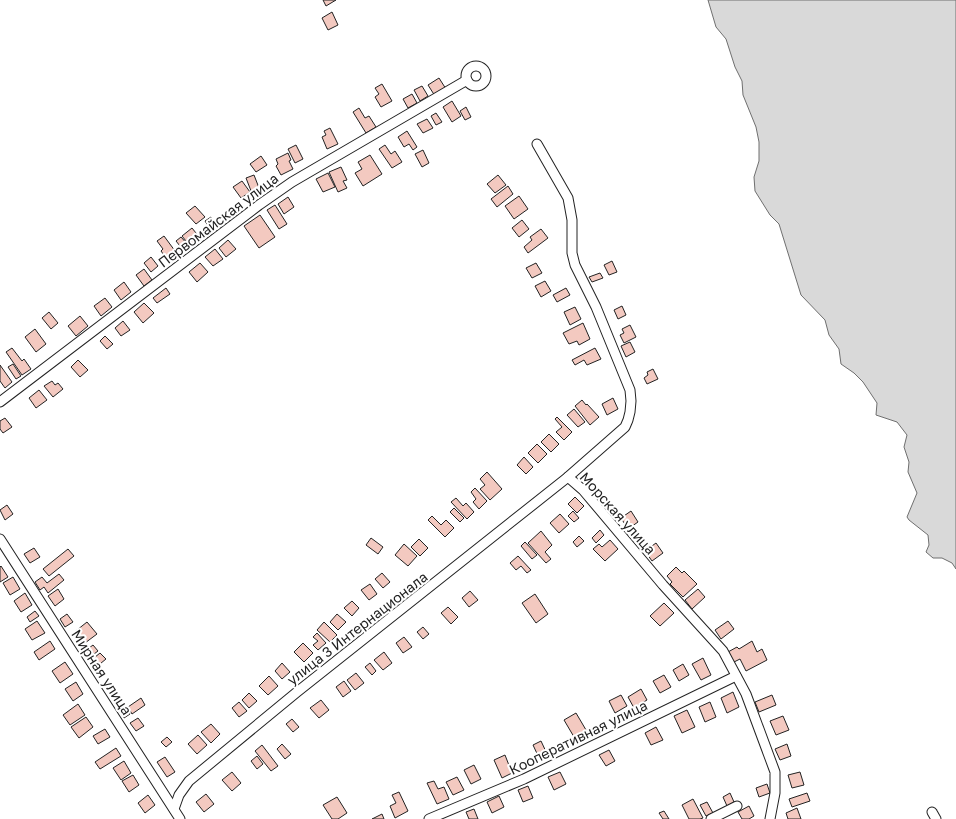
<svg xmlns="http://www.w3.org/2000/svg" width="956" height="819" viewBox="0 0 956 819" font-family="'Golos Text',sans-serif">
<rect width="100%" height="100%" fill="#fff"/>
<path fill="#d9d9d9" stroke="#6f6f6f" d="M708 0H956V569L952 563 942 558H933L926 552 929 545 928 535 909 520 907 517 917 493 908 472 909 462 904 447 907 435 897 422 876 415 877 403 863 382 854 373 841 364 839 349 829 335 825 320 801 295 779 224 770 215 755 191 754 177 759 161V142L756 127 743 95 742 81 735 67 726 39 716 27Z"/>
<g fill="#f3c9c0" stroke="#222">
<path d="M323 0H336L326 6Z"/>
<path d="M332 12 338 25 328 30 322 18Z"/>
<path d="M439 78 446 89 435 96 428 85Z"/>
<path d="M382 84 392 101 381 107 375 97 379 94 375 88Z"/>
<path d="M422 86 428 96 420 101 414 90Z"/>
<path d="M412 94 417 103 408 108 403 99Z"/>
<path d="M452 101 461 116 452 122 443 107Z"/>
<path d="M466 107 471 117 465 120 460 111Z"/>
<path d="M359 108 365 118 369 116 376 127 366 133 353 112Z"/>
<path d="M436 113 442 122 436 125 431 116Z"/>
<path d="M427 119 433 128 423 133 417 124Z"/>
<path d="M330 128 338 144 327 149 322 137 326 135 324 131Z"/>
<path d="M407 131 417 147 413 150 409 144 404 147 398 137Z"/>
<path d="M296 145 303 159 295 163 288 149Z"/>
<path d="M385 145 391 154 395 151 402 162 392 168 379 149Z"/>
<path d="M423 150 429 163 422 167 415 154Z"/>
<path d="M288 153 291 160 289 161 293 169 281 175 276 166 278 164 276 159Z"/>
<path d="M370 155 382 174 363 186 355 173 362 169 358 162Z"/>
<path d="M261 156 267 165 256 172 250 164Z"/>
<path d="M341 167 347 180 343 181 347 188 338 192 329 172Z"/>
<path d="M328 173 335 187 323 192 316 179Z"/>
<path d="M254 175 261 193 253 196 246 178Z"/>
<path d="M498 175 506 185 495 193 487 184Z"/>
<path d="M242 181 250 192 241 198 233 187Z"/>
<path d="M508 186 513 194 497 207 491 199Z"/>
<path d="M519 196 528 209 514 219 505 206Z"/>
<path d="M288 197 294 207 284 214 278 204Z"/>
<path d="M275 205 287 224 279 229 267 210Z"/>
<path d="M195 206 205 217 196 224 186 213Z"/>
<path d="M260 215 275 237 259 248 244 226Z"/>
<path d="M211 217 217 225 211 230 205 221Z"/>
<path d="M522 220 529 229 519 237 512 228Z"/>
<path d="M192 228 200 238 190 246 182 236Z"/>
<path d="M541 229 548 238 528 253 524 247 532 240 530 237Z"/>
<path d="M164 236 178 255 169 262 161 251 163 249 157 241Z"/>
<path d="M181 237 189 246 184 251 176 241Z"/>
<path d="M228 240 236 249 226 257 219 248Z"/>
<path d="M215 249 223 259 213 266 205 257Z"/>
<path d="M151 257 158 266 151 272 144 263Z"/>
<path d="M612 261 617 272 609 275 604 265Z"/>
<path d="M200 263 208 272 197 282 189 272Z"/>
<path d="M536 263 542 273 532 278 526 268Z"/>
<path d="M144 269 152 280 144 286 136 275Z"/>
<path d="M600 273 603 278 592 282 589 277Z"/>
<path d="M545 281 551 291 541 297 535 286Z"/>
<path d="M124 282 131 292 121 300 114 290Z"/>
<path d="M166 288 170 294 157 303 153 298Z"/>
<path d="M566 288 570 295 557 302 553 295Z"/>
<path d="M105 298 112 307 101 316 94 306Z"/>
<path d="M144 303 154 313 143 323 134 312Z"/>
<path d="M622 306 626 315 618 319 614 310Z"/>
<path d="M575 307 581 319 570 325 564 312Z"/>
<path d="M49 312 58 323 51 329 42 318Z"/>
<path d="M80 316 88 326 76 336 68 326Z"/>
<path d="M123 321 130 330 121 336 115 328Z"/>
<path d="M583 323 590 339 579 345 577 341 569 344 563 333Z"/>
<path d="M630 325 636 337 624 343 620 335 624 333 622 329Z"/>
<path d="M35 329 46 344 36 352 25 337Z"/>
<path d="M105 336 113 344 107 349 100 341Z"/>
<path d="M630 342 635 352 626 357 621 346Z"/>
<path d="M12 348 22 361 24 359 31 369 22 375 6 352Z"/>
<path d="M595 348 601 359 587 365 584 360 575 365 572 360Z"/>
<path d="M78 360 88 370 80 377 71 367Z"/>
<path d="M13 364 21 376 16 379 8 367Z"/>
<path d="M0 365 12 382 5 388 0 381Z"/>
<path d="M653 369 658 379 647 384 644 378 648 375 647 372Z"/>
<path d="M52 381 55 385 58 383 63 389 53 397 44 386Z"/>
<path d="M39 390 47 400 36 408 29 398Z"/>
<path d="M613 398 618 409 607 415 602 404Z"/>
<path d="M582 400 586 405 587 404 599 417 590 425 575 406Z"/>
<path d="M574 409 585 422 578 427 567 415Z"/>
<path d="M557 417 572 432 564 440 556 432 562 427 555 419Z"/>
<path d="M5 418 12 427 3 433 0 429V421Z"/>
<path d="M549 434 559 444 551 452 541 442Z"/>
<path d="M537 444 547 454 538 463 528 453Z"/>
<path d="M524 457 533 467 526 474 517 465Z"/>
<path d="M487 472 502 489 490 500 480 489 485 485 480 479Z"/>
<path d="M475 488 487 501 479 509 473 502 476 499 471 492Z"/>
<path d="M575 497 584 506 577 513 568 504Z"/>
<path d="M456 498 463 506 466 503 474 512 467 519 451 502Z"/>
<path d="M7 505 13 514 5 520 0 510Z"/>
<path d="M454 508 464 518 460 522 450 512Z"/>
<path d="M573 511 579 518 574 522 568 516Z"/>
<path d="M631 511 638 522 628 529 621 518Z"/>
<path d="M560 514 569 524 559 533 550 523Z"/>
<path d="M432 516 441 525 446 520 454 528 445 537 428 520Z"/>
<path d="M600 530 604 535 596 543 592 538Z"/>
<path d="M541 531 552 545 545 552 551 559 546 563 528 543Z"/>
<path d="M579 536 584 541 577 547 573 542Z"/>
<path d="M371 538 383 547 378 554 366 545Z"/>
<path d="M419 539 428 548 420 556 411 547Z"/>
<path d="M610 540 618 549 605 561 593 549 599 544 602 547Z"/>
<path d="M525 542 537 555 532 559 521 546Z"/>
<path d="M656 543 663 553 652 561 645 551Z"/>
<path d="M404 544 417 556 408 566 395 555Z"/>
<path d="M34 548 40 557 30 563 24 554Z"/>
<path d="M68 549 74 556 49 576 43 569Z"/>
<path d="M518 556 531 570 527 573 521 566 516 570 510 563Z"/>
<path d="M1 566 8 577 0 582V567Z"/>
<path d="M676 567 682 573 684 571 697 584 683 597 670 584 672 582 667 576Z"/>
<path d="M382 573 390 582 383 588 375 579Z"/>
<path d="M59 574 64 580 48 593 44 587 40 590 35 582 42 577 47 583Z"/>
<path d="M13 577 20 589 10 595 3 583Z"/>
<path d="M370 584 377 594 369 600 361 590Z"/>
<path d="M58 589 64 599 55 606 48 596Z"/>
<path d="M698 589 705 597 692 609 685 600Z"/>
<path d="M470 591 478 600 469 607 462 598Z"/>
<path d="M25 593 32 605 21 612 14 601Z"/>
<path d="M535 594 548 614 536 623 522 603Z"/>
<path d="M352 601 359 608 352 616 344 608Z"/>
<path d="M664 603 674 613 660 626 650 616Z"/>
<path d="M448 607 458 617 451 624 441 613Z"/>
<path d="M35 611 39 616 30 622 27 617Z"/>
<path d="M67 614 73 622 65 627 60 619Z"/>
<path d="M337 614 346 622 338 630 330 622Z"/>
<path d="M37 621 45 633 32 640 25 629Z"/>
<path d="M728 621 734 629 721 639 715 630Z"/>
<path d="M87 622 97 634 81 646 72 634Z"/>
<path d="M324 622 337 635 330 642 317 630Z"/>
<path d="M423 627 429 634 423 639 417 632Z"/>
<path d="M317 633 326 643 318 650 313 645 318 641 313 637Z"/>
<path d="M404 637 412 647 403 653 396 643Z"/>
<path d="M50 641 55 649 39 660 34 652Z"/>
<path d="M752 641 757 652 762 649 767 660 746 671 740 659 734 662 728 652 737 647 739 649Z"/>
<path d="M303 643 313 653 304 662 294 652Z"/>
<path d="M93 645 98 651 90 657 85 651Z"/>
<path d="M384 652 392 663 383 670 374 660Z"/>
<path d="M100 653 106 659 95 668 89 662Z"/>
<path d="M703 658 711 675 701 680 692 664Z"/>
<path d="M65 662 73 674 60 683 52 671Z"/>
<path d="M282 663 290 672 282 679 275 671Z"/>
<path d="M370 663 376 671 372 675 365 667Z"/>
<path d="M683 664 689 675 679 681 673 670Z"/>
<path d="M356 673 364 683 355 690 347 680Z"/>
<path d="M664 675 671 687 660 693 653 681Z"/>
<path d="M269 676 278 686 268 695 259 686Z"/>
<path d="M344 681 351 691 343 697 336 687Z"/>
<path d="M76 682 83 694 73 701 65 689Z"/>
<path d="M641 689 647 700 634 708 628 697Z"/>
<path d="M733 692 739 707 727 713 721 698Z"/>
<path d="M249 693 257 701 249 708 242 700Z"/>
<path d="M621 695 627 706 615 713 609 701Z"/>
<path d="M772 695 776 705 759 712 755 702Z"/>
<path d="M141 698 145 705 132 714 128 707Z"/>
<path d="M321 700 329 710 319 718 310 708Z"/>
<path d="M239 702 247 711 239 717 232 708Z"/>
<path d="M710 702 716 717 705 722 699 707Z"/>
<path d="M78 704 85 715 70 725 63 715Z"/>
<path d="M126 708 130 714 124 718 120 712Z"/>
<path d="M687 710 695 727 682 733 674 716Z"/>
<path d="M576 713 589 735 577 742 564 720Z"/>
<path d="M783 716 789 730 776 735 770 721Z"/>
<path d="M86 717 93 727 79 738 71 727Z"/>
<path d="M138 718 144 726 136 731 130 723Z"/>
<path d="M292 719 299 727 293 732 286 724Z"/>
<path d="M211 724 220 734 211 743 201 732Z"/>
<path d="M656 727 663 740 651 745 645 733Z"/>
<path d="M105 729 110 737 98 744 93 736Z"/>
<path d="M198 735 207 745 197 754 188 744Z"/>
<path d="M167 737 172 742 166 747 161 742Z"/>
<path d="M541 741 548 756 540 760 533 745Z"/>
<path d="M282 744 291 754 285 759 277 749Z"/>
<path d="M787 744 791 756 780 760 775 749Z"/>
<path d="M262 745 278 766 271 771 255 751Z"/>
<path d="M116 748 121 756 100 769 95 762Z"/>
<path d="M609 750 615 761 606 766 599 755Z"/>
<path d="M505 755 512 773 502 778 494 760Z"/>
<path d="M257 756 263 764 257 769 251 761Z"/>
<path d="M165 757 175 772 167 777 157 762Z"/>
<path d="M124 761 131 773 121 780 113 768Z"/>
<path d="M474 765 481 779 471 784 464 770Z"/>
<path d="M232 772 241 783 232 791 222 780Z"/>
<path d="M560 772 566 784 554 790 548 777Z"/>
<path d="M800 772 804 785 792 788 788 775Z"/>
<path d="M133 775 139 785 129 792 122 781Z"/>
<path d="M457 777 464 790 453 795 446 782Z"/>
<path d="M434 781 438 789 444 787 449 799 437 804 427 783Z"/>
<path d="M767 784 770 793 759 797 756 788Z"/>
<path d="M528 786 533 798 523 802 518 790Z"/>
<path d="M399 792 408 811 395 818 390 806 396 803 392 795Z"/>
<path d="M730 793 734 802 727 806 723 797Z"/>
<path d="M807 793 810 801 792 807 789 799Z"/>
<path d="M206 794 214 804 204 812 196 802Z"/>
<path d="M148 795 155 805 145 813 138 803Z"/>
<path d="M499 796 504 807 492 813 487 802Z"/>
<path d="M337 797 347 813 338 819H332L323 805Z"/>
<path d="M693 799 703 818 700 819H689L682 805Z"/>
<path d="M707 802 713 813 706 816 700 805Z"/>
<path d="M749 806 754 816 749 819H742L738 812Z"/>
<path d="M797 808 801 819H788L786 813Z"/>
<path d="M474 809 478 819H469L466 812Z"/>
<path d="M664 811 669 819H663L659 813Z"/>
<path d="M382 814 384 819H372Z"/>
</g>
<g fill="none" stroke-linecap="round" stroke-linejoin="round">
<defs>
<g id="minor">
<circle cx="476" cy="76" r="10"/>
<path d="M537 144 568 198 572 220V253L575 265 596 307 630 390 631 401 630 412 628 420 625 427 568 477 583 490 663 585 723 651 746 694 775 772V793L770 819"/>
<path d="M0 402 259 205 292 182 467 80"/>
<path d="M0 539 180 819"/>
<path d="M174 809 179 795 189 781 297 692 568 477"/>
<path d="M932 812 936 819"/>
<path d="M429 819 524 779 736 676"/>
<path d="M711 819 737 806"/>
</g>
</defs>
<use href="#minor" stroke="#222" stroke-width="11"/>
<use href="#minor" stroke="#fff" stroke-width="9"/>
</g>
<g text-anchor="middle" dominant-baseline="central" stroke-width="4" stroke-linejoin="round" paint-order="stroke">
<g font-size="14" fill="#222" stroke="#fff">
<text transform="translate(218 220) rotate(-37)">Первомайская улица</text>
<text transform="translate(618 513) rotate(48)">Морская улица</text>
<text transform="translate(357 628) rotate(-38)">улица 3 Интернационала</text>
<text transform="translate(102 672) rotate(57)">Мирная улица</text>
<text transform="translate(578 737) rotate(-26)">Кооперативная улица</text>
</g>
</g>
</svg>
